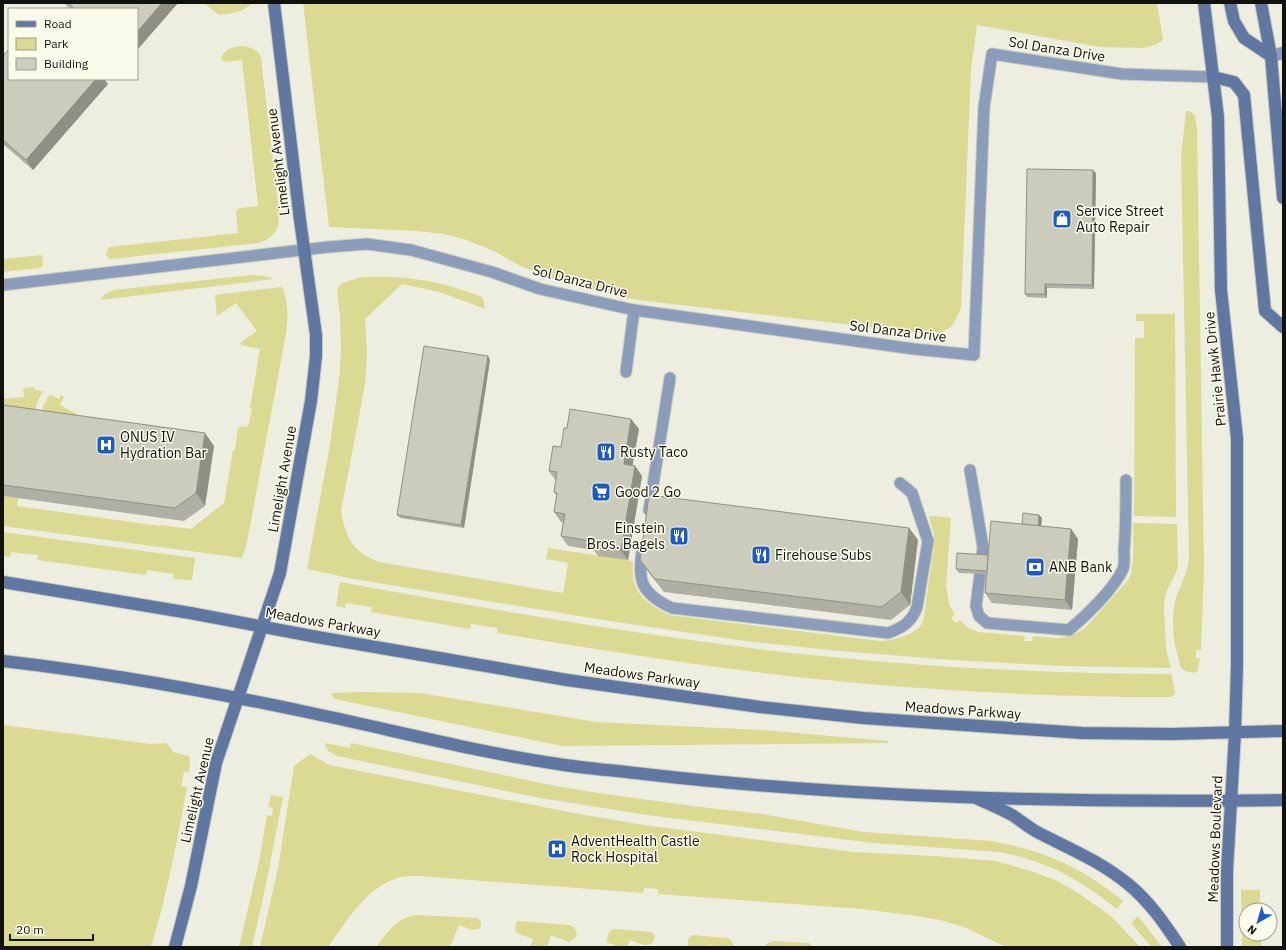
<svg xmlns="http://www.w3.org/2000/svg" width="1286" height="950" viewBox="0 0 1286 950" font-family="'IBM Plex Sans',sans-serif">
<rect width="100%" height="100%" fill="#edeedf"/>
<g fill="#dada93">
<path d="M204 3H252C243 13 231 13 219 15Z"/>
<path d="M303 3H1157L1163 40 1155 45 1144 48 1100 47 977 25 971 70 961 308C951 332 947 333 921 333L630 299 561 281 520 266 494 251 467 240 443 234 418 231 329 227Z"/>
<path d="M242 46C250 47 258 49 261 58L278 203C280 222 280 237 258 243L111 259 108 258 106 254 109 247 238 233 236 213 237 209 240 208 258 206 242 60 224 62 221 58C225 49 232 47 242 46Z"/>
<path d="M1186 111H1190L1195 116 1197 129 1204 567 1201 650H1196V658H1200L1198 670 1194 673C1190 672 1185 671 1182 669 1180 667 1180 663 1179 660 1173 642 1171 621 1175 602 1179 586 1187 576 1189 558L1181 155Z"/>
<path d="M42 255 43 265 40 268 3 272V259Z"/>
<path d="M251 275 264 276 274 279 100 300 105 294 114 290Z"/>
<path d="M362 277C382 277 401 276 421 280 441 283 461 289 480 296L483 298 485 309 440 292 402 284 365 319 367 353 365 385 341 511C345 537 353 552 379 562L563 593 568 563 546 559 548 548 628 560 633 562C630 593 645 602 669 615L880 641C891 641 914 635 921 625 923 623 923 619 924 616L934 545V535L929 517 935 516 951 518 946 585 949 605 955 614 951 618 956 623 960 620 967 627 978 632 1025 636 1024 641H1032L1033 636C1057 638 1065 642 1086 627L1129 579C1135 561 1133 542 1133 523L1177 524 1178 568 1165 595 1164 608 1166 649 1171 668 1063 666 952 660 840 651 745 641 603 620 354 579 307 569 329 451 339 380 341 350 340 316 337 289 342 283Z"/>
<path d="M282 287C289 303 288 318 286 334L247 542 242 558 3 526V496L18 498 17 506 160 526V525L191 529 224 503 233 450H235L238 428 241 426 248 427 252 409 250 408 260 349 241 345V342L257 331 236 303 217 316 215 295Z"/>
<path d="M1136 314H1175L1176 517 1134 516 1135 349V338H1144V321H1136Z"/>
<path d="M34 387V390L43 391 37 402 35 411 3 406V399L24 397 23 388Z"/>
<path d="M50 394 59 399 61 395 64 397 60 405 82 417 43 412V406Z"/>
<path d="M3 532 195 558 192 580 173 579 174 574 147 570 146 575 37 560 38 555 11 552 10 557 3 556Z"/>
<path d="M340 582C456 603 574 624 691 640 849 663 1009 673 1168 674H1171L1172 676 1175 694 1171 697C1050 697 928 691 807 678 704 667 600 650 497 633L498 628 471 624 470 629 371 612 372 607 346 603 345 608 336 606Z"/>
<path d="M363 692 420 693 596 722 761 730 888 741V743L562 746 335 699 331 695 332 693Z"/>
<path d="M3 725 151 744 166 743 171 748 173 752 189 756 190 760 189 773 184 772 181 786 187 787C177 841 167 895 151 947H3Z"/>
<path d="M324 743 350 748 351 743 555 786 598 793 693 806 762 814 864 832 991 841C1043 850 1082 867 1123 901L1117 909C1078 878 1048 862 1000 852L873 843 647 815 540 798 337 756 328 751Z"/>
<path d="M310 754 329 765 574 813 644 825 853 852 935 856 996 861 1034 872 1057 881 1077 892 1112 917 1140 947H1006L964 927 940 920 917 916 862 909 658 894V889L644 888 643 893 419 876C413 876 406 876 401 877 366 886 348 920 328 947H260L278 868 294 766Z"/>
<path d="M271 795 283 797 264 894 252 947H239L259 862 267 815 272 816 273 808 268 807Z"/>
<path d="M1241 890H1260V910H1246V934H1261V947H1242Z"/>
<path d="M416 915 478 918 481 922V926L479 929 472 930 459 925 450 947H376C389 931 395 919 416 915Z"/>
<path d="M1138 916 1162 947H1151L1131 923Z"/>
<path d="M518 921 569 925 574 927 577 933 576 937 569 942 551 935 547 947H530L533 939 517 933 515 930 516 923Z"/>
<path d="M614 929 651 932C654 934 656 936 654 940 650 950 637 942 630 940L627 947H617L607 942 608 934 611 930Z"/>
<path d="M692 935 728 938 733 943V946L715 947 710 945 709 947H688V939Z"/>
<path d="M773 941 809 943 813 947H765L766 944Z"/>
</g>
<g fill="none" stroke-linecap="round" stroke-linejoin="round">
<defs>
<g id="lane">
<path d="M3 285 328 247 367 244 411 250 492 272 540 289 634 310 914 349 974 355 984 107 992 54 1122 74 1213 77"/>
<path d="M626 372 634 310"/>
<path d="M970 470 983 547 982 558"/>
<path d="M649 510 670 378"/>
<path d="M643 546C637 580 640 593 672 608L888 633C902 628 912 622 917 607L928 541 912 493 900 483"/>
<path d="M980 574 976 606 979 616 987 623 1069 630C1087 615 1113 590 1123 569 1125 564 1124 557 1124 551 1126 527 1126 503 1126 480"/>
</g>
<path id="street" d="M1271 56 1283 53"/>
<g id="secondary">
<path d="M1204 3 1218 117 1221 290 1237 438V665L1235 733 1227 871V947"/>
<path d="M1230 3 1234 21 1244 38 1271 56"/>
<path d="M1261 3 1271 56 1283 198"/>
<path d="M1213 77 1234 82 1244 95 1265 311 1283 327"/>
<path d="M3 582 190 613 317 637 567 680 760 707 863 718 1082 733 1172 734 1283 731"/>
<path d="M3 661C108 673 213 692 316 714 397 731 477 752 558 764 583 768 609 770 635 773 850 798 1067 803 1283 800"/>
<path d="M978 799C989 804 1001 809 1012 815 1020 820 1028 827 1037 832 1068 848 1100 861 1128 884 1149 901 1165 924 1180 947"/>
<path d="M175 947 191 886 216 763 280 573 311 401 316 356V335L300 220 274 3"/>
</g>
</defs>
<use href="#lane" stroke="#cacbbd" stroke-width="13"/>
<use href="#street" stroke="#cacbbd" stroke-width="14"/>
<use href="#secondary" stroke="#cacbbd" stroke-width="14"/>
<use href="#lane" stroke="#8c9dbb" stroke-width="11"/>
<use href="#street" stroke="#8c9dbb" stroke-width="12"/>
<use href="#secondary" stroke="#5f77a1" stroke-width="12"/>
</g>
<g fill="#afafa3">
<path d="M64 3H178L137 50V9H70Z"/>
<path d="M3 56 108 84 33 170 3 144Z"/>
<path d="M1096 173 1094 289 1047 288V298L1027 297 1025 294Z"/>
<path d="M490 360 464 528 400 518 397 515Z"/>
<path d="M3 405 214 446 205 506 184 521 3 496Z"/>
<path d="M567 428 639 429 632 465 635 466 642 476 628 560 598 556 594 550 568 546 561 536 563 523 561 522 554 512 557 496 554 492 556 481 549 471 561 447Z"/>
<path d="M1039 515 1042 518 1041 526 1071 529 1078 539 1072 610 992 603 985 593 986 574 959 573 956 569 988 555 1022 524Z"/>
<path d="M909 528 918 540 910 605 891 620 664 592 649 573 640 560Z"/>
</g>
<g fill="#8f8f84">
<path d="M162 3H178L137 50V32Z"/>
<path d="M96 79H104L108 84 33 170 26 160Z"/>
<path d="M1093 170 1096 173 1094 289 1092 285Z"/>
<path d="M1045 284 1047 288V298L1045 294Z"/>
<path d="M488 356 490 360 464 528 461 525Z"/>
<path d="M631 419 639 429 631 474 624 464Z"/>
<path d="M205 433 214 446 205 506 196 493Z"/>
<path d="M635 466 642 476 628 560 621 550Z"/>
<path d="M1039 515 1042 518 1040 535 1038 532Z"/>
<path d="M909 528 918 540 910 605 901 592Z"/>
<path d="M1071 529 1078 539 1072 610 1065 600Z"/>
</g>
<g fill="#ccccbd" stroke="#8f8f84">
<path d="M68 3H162L137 32V9H75Z"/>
<path d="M9 49V79H96L26 160 3 140V56Z"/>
<path d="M1027 169 1093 170 1092 285 1045 284V294H1025Z"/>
<path d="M424 346 488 356 461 525 397 515Z"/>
<path d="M3 405 205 433 196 493 175 508 3 485Z"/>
<path d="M570 409 631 419 624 464 635 466 621 550 591 546 592 541 561 536 565 514 554 512 557 493 554 492 557 472 549 471 553 446 561 447 564 428H567Z"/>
<path d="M649 495 909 528 901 592 882 607 655 579 640 560Z"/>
<path d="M1023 513 1039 515 1038 526 1022 524Z"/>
<path d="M991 521 1071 529 1065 600 985 593Z"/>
<path d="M957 553 988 555 987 571 956 569Z"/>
</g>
<defs>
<symbol id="shop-square" viewBox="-11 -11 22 22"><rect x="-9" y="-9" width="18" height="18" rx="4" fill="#1e5ac6" stroke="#fbfbec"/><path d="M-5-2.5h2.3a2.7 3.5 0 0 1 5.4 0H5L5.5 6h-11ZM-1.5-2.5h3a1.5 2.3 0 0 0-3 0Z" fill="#fff"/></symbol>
<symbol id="hospital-square" viewBox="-11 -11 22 22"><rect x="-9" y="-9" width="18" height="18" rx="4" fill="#1e5ac6" stroke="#fbfbec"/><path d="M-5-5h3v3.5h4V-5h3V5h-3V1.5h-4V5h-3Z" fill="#fff"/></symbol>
<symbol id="restaurant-square" viewBox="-11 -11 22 22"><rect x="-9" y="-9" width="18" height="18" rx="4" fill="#1e5ac6" stroke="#fbfbec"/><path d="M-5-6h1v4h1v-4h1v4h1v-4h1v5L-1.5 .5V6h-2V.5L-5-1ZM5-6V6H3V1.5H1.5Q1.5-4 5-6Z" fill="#fff"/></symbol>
<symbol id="supermarket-square" viewBox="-11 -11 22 22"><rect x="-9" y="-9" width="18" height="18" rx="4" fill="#1e5ac6" stroke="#fbfbec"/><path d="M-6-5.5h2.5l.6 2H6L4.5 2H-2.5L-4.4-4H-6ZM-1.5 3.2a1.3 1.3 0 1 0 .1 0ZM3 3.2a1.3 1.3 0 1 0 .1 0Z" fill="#fff"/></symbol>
<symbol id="bank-square" viewBox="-11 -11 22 22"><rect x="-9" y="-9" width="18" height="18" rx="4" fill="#1e5ac6" stroke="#fbfbec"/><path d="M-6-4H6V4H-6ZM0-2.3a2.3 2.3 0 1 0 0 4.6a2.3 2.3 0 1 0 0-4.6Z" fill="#fff"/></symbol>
</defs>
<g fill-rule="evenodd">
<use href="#shop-square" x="1051" y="208" width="22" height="22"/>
<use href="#hospital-square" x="95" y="434" width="22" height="22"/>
<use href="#restaurant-square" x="595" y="441" width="22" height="22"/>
<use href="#supermarket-square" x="590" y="481" width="22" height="22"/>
<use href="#restaurant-square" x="668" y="525" width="22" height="22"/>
<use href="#restaurant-square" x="750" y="544" width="22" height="22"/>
<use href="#bank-square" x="1024" y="556" width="22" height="22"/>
<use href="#hospital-square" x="546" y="838" width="22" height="22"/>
</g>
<g text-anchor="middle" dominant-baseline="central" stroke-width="3" stroke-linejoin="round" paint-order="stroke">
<g font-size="14" fill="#12120d" stroke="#fbfbec">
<text transform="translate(1057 49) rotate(9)">Sol Danza Drive</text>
<text transform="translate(278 162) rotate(-97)">Limelight Avenue</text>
<text transform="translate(580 281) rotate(14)">Sol Danza Drive</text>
<text transform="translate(898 331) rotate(7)">Sol Danza Drive</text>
<text transform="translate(1215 369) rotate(-96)">Prairie Hawk Drive</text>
<text transform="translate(282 479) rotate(-80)">Limelight Avenue</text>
<text transform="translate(323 622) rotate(10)">Meadows Parkway</text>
<text transform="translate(642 675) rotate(8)">Meadows Parkway</text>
<text transform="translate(963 710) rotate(4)">Meadows Parkway</text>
<text transform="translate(197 790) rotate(-77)">Limelight Avenue</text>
<text transform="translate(1215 839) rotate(-88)">Meadows Boulevard</text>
</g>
<g font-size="14" fill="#12120d" stroke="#fbfbec" text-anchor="start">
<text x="1076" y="211">Service Street<tspan x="1076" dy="16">Auto Repair</tspan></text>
<text x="120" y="437">ONUS IV<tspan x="120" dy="16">Hydration Bar</tspan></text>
<text x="620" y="452">Rusty Taco</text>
<text x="615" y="492">Good 2 Go</text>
<text x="665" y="528" text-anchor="end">Einstein<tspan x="665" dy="16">Bros. Bagels</tspan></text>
<text x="775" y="555">Firehouse Subs</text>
<text x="1049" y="567">ANB Bank</text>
<text x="571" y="841">AdventHealth Castle<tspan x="571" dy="16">Rock Hospital</tspan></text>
</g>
</g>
<rect width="1286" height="950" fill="none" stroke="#12120d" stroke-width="8"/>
<rect x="8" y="8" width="130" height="72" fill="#fbfbec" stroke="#9e9e93"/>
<rect x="16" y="21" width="20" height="6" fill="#5f77a1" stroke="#9e9e93"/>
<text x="44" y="28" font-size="12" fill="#12120d">Road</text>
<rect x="16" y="38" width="20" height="12" fill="#dada93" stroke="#9e9e93"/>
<text x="44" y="48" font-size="12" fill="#12120d">Park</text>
<rect x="16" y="58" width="20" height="12" fill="#ccccbd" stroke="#9e9e93"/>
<text x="44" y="68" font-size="12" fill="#12120d">Building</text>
<g transform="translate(1258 922) rotate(218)"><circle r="19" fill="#fbfbec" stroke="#9e9e93"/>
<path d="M0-3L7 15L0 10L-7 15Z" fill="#1e5ac6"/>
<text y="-6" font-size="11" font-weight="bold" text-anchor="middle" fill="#12120d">N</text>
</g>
<path d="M10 934v6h83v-6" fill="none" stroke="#12120d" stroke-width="2"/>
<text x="16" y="934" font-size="12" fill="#12120d" stroke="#fbfbec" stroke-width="3" paint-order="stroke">20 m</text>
</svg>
